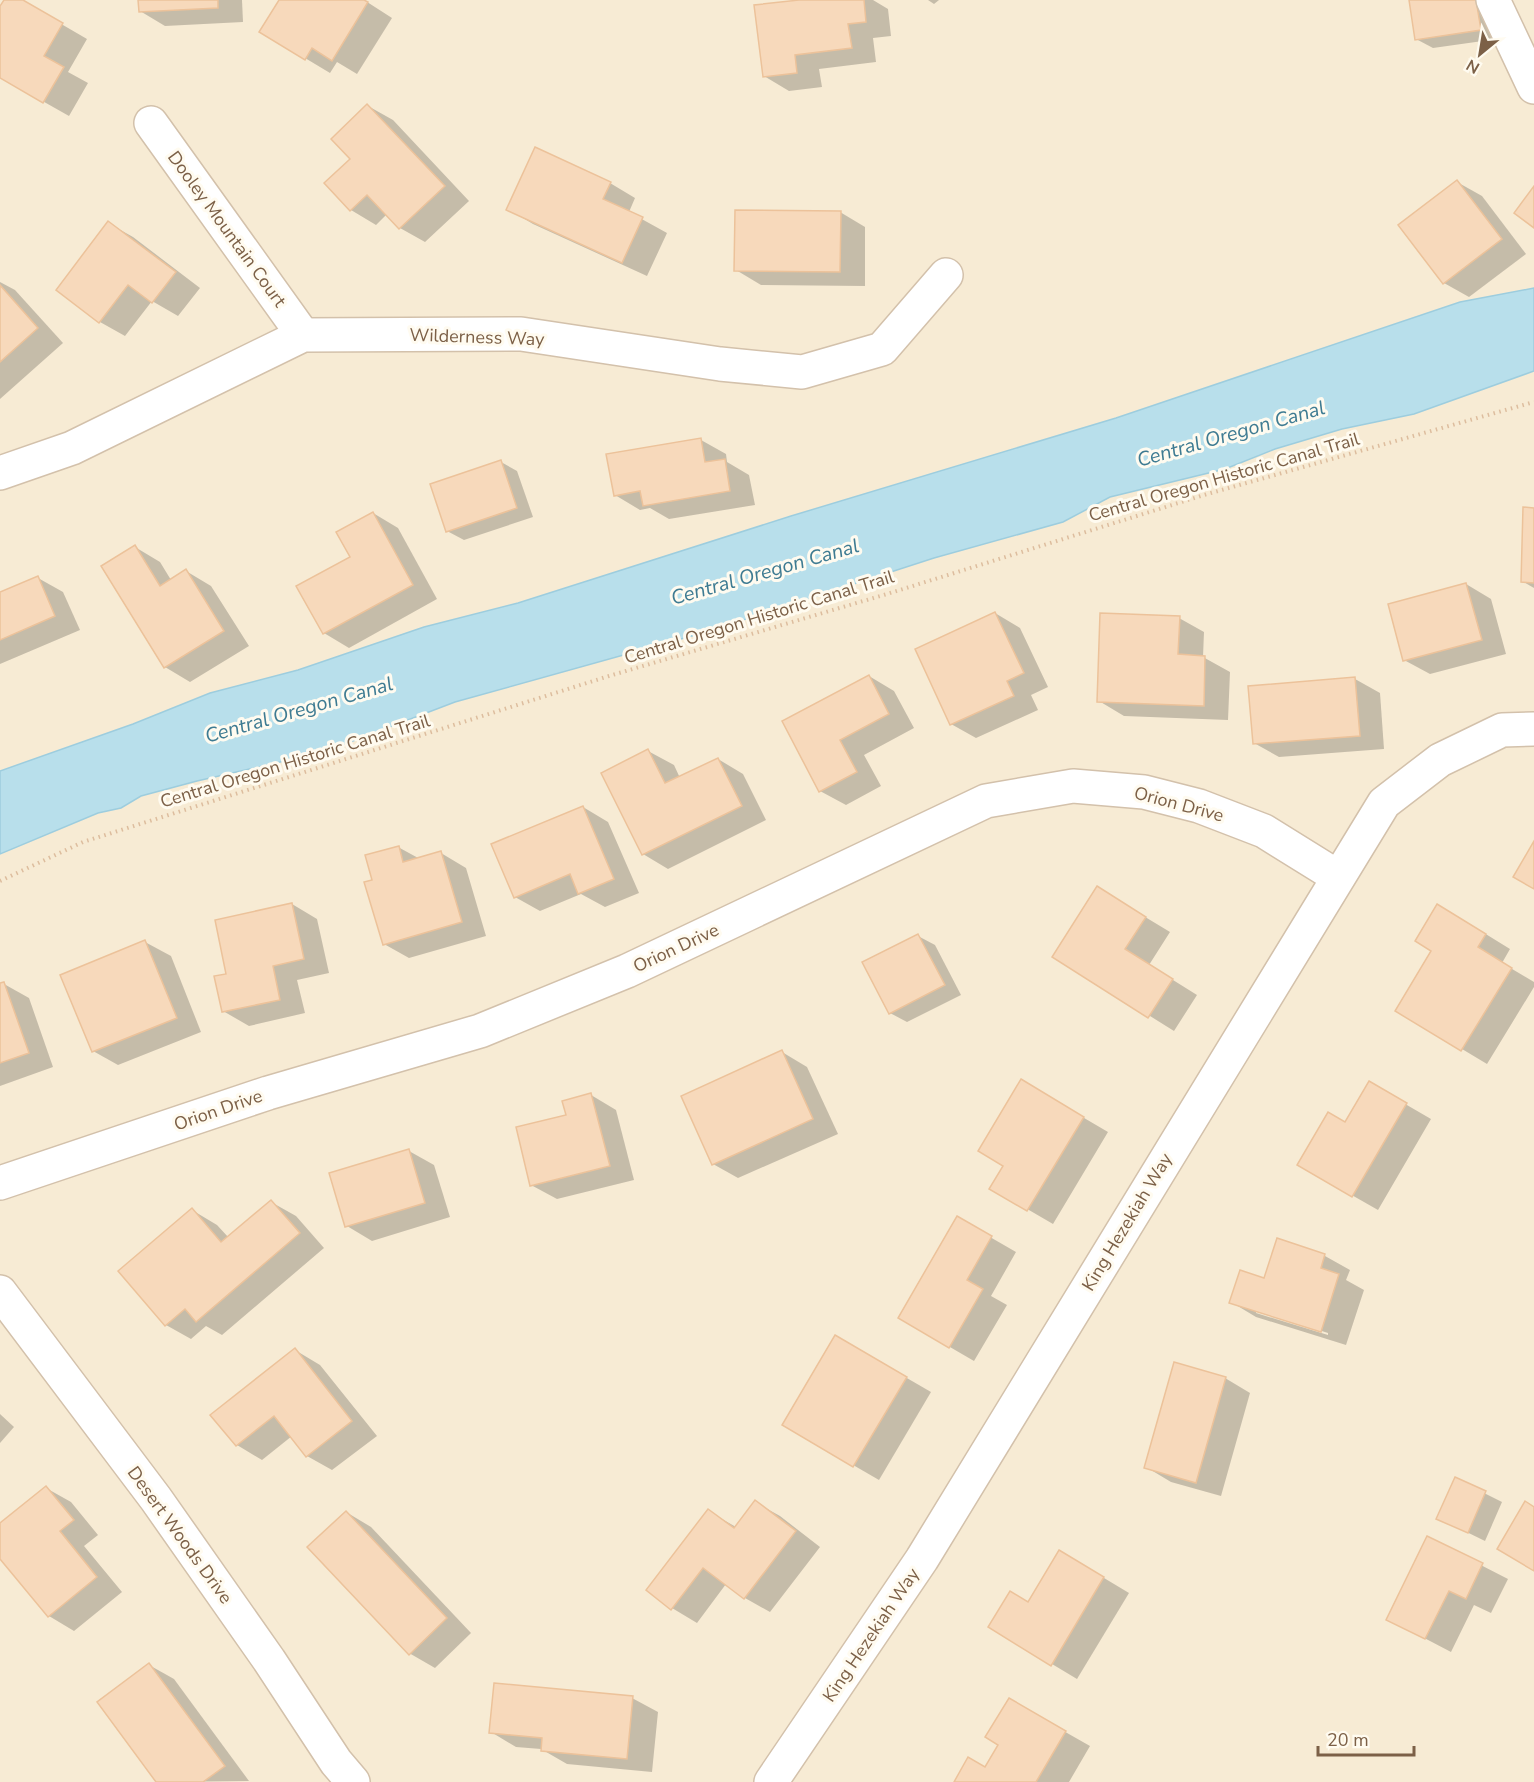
<svg xmlns="http://www.w3.org/2000/svg" width="1534" height="1782" viewBox="0 0 1534 1782" font-family="'Nunito Sans',sans-serif">
<rect width="100%" height="100%" fill="#fff8e7"/>
<rect fill="#f7ebd4" x="0" y="0" width="1534" height="1782"/>
<path fill="#b8dfeb" stroke="#9dcdde" stroke-width="1.5" d="M1534 288V371L1414 414 1342 429 1275 449 1225 469 1110 497 1063 522 934 558 706 632 455 702 324 752 197 781 141 796 121 808 98 813 0 854V771L133 724 210 693 298 670 424 627 518 603 791 516 1116 418 1460 302Z"/>
<g fill="#0003" fill-rule="evenodd">
<path d="M5 0H20L87 39 68 72 88 83 69 116 0 77V9Z"/>
<path d="M140 0H242L243 22 165 26 140 11Z"/>
<path d="M281 0H364L392 18 357 74 337 62 330 73 305 58Z"/>
<path d="M812 0H873L888 9 891 36 873 38 876 62 819 69 822 87 789 91 764 76Z"/>
<path d="M928 0H939L934 4Z"/>
<path d="M1411 0H1491L1497 39 1433 48 1416 39Z"/>
<path d="M368 106 393 120 469 201 425 242 400 228 387 214 376 225 351 210 326 183 352 159Z"/>
<path d="M536 149 610 183 635 198 629 212 667 233 647 276 533 224 508 209Z"/>
<path d="M1457 182 1482 196 1526 254 1469 297 1444 283Z"/>
<path d="M840 212 865 227V286L761 285 736 270Z"/>
<path d="M108 223 133 237 200 288 178 316 152 301 125 336 100 322Z"/>
<path d="M0 282 15 290 63 343 0 399Z"/>
<path d="M701 440 726 454 727 462 749 475 755 505 669 519 650 508 640 510 615 495Z"/>
<path d="M501 462 517 471 533 517 464 540 447 531Z"/>
<path d="M1534 509V588L1522 581Z"/>
<path d="M373 513 398 528 437 599 349 648 324 633 352 557Z"/>
<path d="M135 547 160 562 171 580 186 571 211 586 249 646 190 682 165 667Z"/>
<path d="M38 578 63 592 80 630 0 664V594Z"/>
<path d="M1466 584 1491 599 1506 654 1430 674 1404 660Z"/>
<path d="M995 613 1020 628 1048 687 1031 695 1038 710 976 738 951 724Z"/>
<path d="M1179 618 1204 632 1203 657 1230 672 1228 720 1124 716 1099 701Z"/>
<path d="M869 676 894 691 914 728 864 755 881 786 846 805 820 791 784 721Z"/>
<path d="M1355 679 1380 693 1384 749 1279 757 1254 743Z"/>
<path d="M648 751 674 765 680 778 718 759 743 774 766 820 668 869 643 854Z"/>
<path d="M583 807 608 822 639 893 605 907 581 894 540 911 515 897Z"/>
<path d="M398 847 420 859 441 853 466 868 486 936 409 958 384 944 374 881Z"/>
<path d="M1122 903 1170 932 1149 965 1197 995 1174 1031 1054 956Z"/>
<path d="M292 904 317 919 329 973 297 980 305 1013 249 1026 223 1011 228 975Z"/>
<path d="M1463 920 1510 949 1502 963 1534 982V987L1487 1064 1397 1010 1433 951Z"/>
<path d="M918 936 935 945 961 995 907 1022 890 1013Z"/>
<path d="M145 942 171 956 201 1032 118 1065 93 1051Z"/>
<path d="M4 984 29 998 53 1067 0 1086V985Z"/>
<path d="M782 1052 807 1067 838 1134 738 1178 713 1164Z"/>
<path d="M1021 1081 1108 1132 1053 1224 991 1188 1005 1165Z"/>
<path d="M1369 1083 1431 1119 1378 1210 1299 1165 1345 1124Z"/>
<path d="M591 1095 616 1110 634 1180 557 1199 531 1185 568 1116Z"/>
<path d="M409 1151 434 1165 450 1217 372 1241 347 1226Z"/>
<path d="M271 1202 296 1216 324 1248 222 1335 206 1326 191 1339 166 1325 192 1210 217 1225 229 1238Z"/>
<path d="M957 1218 1016 1252 991 1296 1007 1305 974 1361 900 1318Z"/>
<path d="M1277 1240 1325 1256 1350 1270 1346 1280 1364 1290 1346 1345 1256 1317 1231 1302 1265 1280ZM1256 1310 1328 1333V1335L1256 1313Z"/>
<path d="M836 1337 931 1392 879 1480 784 1425Z"/>
<path d="M295 1350 320 1365 377 1436 332 1470 307 1456 292 1436 262 1460 237 1445Z"/>
<path d="M1225 1378 1250 1393 1221 1496 1171 1482 1146 1467Z"/>
<path d="M0 1414 14 1427 0 1443Z"/>
<path d="M1456 1479 1502 1502 1485 1541 1438 1518Z"/>
<path d="M46 1488 71 1502 98 1535 84 1546 122 1592 74 1631 49 1616 0 1556V1525Z"/>
<path d="M755 1502 780 1516 820 1547 770 1612 745 1598 726 1584 697 1623 672 1608 708 1511 736 1527Z"/>
<path d="M346 1512 371 1527 471 1633 435 1668 409 1653Z"/>
<path d="M1428 1538 1508 1579 1491 1613 1474 1605 1451 1652 1388 1619Z"/>
<path d="M1084 1566 1129 1593 1077 1679 1052 1664 1028 1604Z"/>
<path d="M149 1665 174 1679 249 1781 158 1782Z"/>
<path d="M632 1698 658 1712 652 1772 567 1764 541 1749 516 1747 491 1732Z"/>
<path d="M1009 1700 1090 1746 1069 1782H956L986 1769 1000 1744Z"/>
</g>
<g fill="#f7d9bb" stroke="#ecc29a" stroke-width="1.5">
<path d="M4 0H23L63 23 44 56 64 67 43 103 0 78V6Z"/>
<path d="M138 0H218V8L139 12Z"/>
<path d="M279 0H364L368 2 332 61 312 48 305 60 259 32Z"/>
<path d="M799 0H864L866 22 848 24 852 48 795 55 797 73 763 77 754 5Z"/>
<path d="M1409 0H1476L1481 30 1415 40Z"/>
<path d="M367 104 445 186 399 229 367 195 350 211 324 183 350 159 331 139Z"/>
<path d="M535 147 611 182 603 199 643 217 622 263 506 210Z"/>
<path d="M1457 180 1502 239 1443 284 1398 225Z"/>
<path d="M1534 186V228L1514 213Z"/>
<path d="M735 210 841 211 840 272 734 271Z"/>
<path d="M108 221 176 272 152 303 128 285 99 323 56 290Z"/>
<path d="M0 285 38 328 0 362Z"/>
<path d="M701 438 705 462 725 459 730 491 643 506 640 491 614 496 606 454Z"/>
<path d="M501 460 517 508 446 532 430 484Z"/>
<path d="M1523 507 1534 508V583L1521 582Z"/>
<path d="M373 512 413 585 323 634 296 586 350 557 336 532Z"/>
<path d="M135 545 160 586 186 569 224 631 164 668 101 566Z"/>
<path d="M38 576 55 616 0 640V592Z"/>
<path d="M1466 583 1482 640 1403 661 1388 604Z"/>
<path d="M995 612 1024 673 1007 681 1014 696 950 725 915 649Z"/>
<path d="M1100 613 1180 616 1178 654 1205 656 1204 706 1097 702Z"/>
<path d="M869 675 889 714 840 740 857 772 819 792 782 721Z"/>
<path d="M1355 677 1360 736 1253 744 1248 686Z"/>
<path d="M648 749 665 783 718 758 742 806 642 855 601 773Z"/>
<path d="M583 806 614 879 578 894 570 874 514 898 491 844Z"/>
<path d="M1534 841V889L1513 877Z"/>
<path d="M399 846 403 862 441 851 462 922 383 945 364 882 372 880 365 855Z"/>
<path d="M1097 886 1146 917 1125 949 1173 979 1148 1018 1052 957Z"/>
<path d="M292 903 304 959 273 966 280 1000 222 1012 214 976 226 974 215 920Z"/>
<path d="M1437 904 1486 934 1478 947 1512 968 1461 1051 1395 1011 1431 951 1415 941Z"/>
<path d="M918 934 945 985 889 1014 862 962Z"/>
<path d="M145 940 177 1018 92 1052 60 975Z"/>
<path d="M4 982 29 1053 0 1063V983Z"/>
<path d="M782 1050 813 1119 712 1165 681 1096Z"/>
<path d="M1021 1079 1084 1117 1027 1211 989 1189 1003 1166 978 1151Z"/>
<path d="M1369 1081 1407 1103 1352 1197 1297 1165 1328 1112 1345 1122Z"/>
<path d="M591 1093 610 1166 530 1186 516 1127 566 1115 562 1101Z"/>
<path d="M409 1149 425 1203 345 1227 329 1173Z"/>
<path d="M271 1200 300 1233 196 1322 185 1309 165 1326 118 1271 192 1208 221 1242Z"/>
<path d="M957 1216 992 1236 967 1280 983 1289 949 1348 898 1318Z"/>
<path d="M1277 1238 1325 1254 1321 1268 1339 1274 1321 1332 1229 1303 1240 1270 1264 1278Z"/>
<path d="M835 1335 907 1377 853 1467 782 1425Z"/>
<path d="M295 1348 352 1421 306 1457 274 1416 236 1446 210 1415Z"/>
<path d="M1174 1362 1226 1377 1196 1483 1144 1468Z"/>
<path d="M1455 1477 1486 1491 1468 1533 1436 1519Z"/>
<path d="M46 1486 74 1520 60 1531 97 1577 48 1617 0 1559V1523Z"/>
<path d="M755 1500 796 1531 744 1599 703 1568 671 1610 646 1590 708 1509 734 1528Z"/>
<path d="M1525 1501 1534 1507V1571L1497 1549Z"/>
<path d="M346 1511 447 1618 409 1655 307 1547Z"/>
<path d="M1427 1536 1483 1563 1466 1599 1449 1591 1425 1639 1386 1620Z"/>
<path d="M1059 1550 1104 1577 1051 1666 988 1627 1010 1591 1028 1602Z"/>
<path d="M149 1663 225 1766 203 1782H156L97 1702Z"/>
<path d="M494 1683 633 1696 627 1759 541 1751 542 1738 489 1733Z"/>
<path d="M1009 1698 1066 1731 1036 1782H954L968 1757 985 1767 998 1745 985 1737Z"/>
</g>
<g fill="none" stroke-linecap="round" stroke-linejoin="round">
<defs>
<g id="street">
<path d="M1493 0 1534 87"/>
<path d="M151 123 303 335"/>
<path d="M0 473 72 448 303 335 521 334 720 364 802 372 882 349 946 275"/>
<path d="M0 1183 268 1093 480 1031 627 971 986 801 1073 786 1144 792 1199 806 1264 831 1338 877"/>
<path d="M0 1292 156 1499 269 1660 336 1762 353 1782"/>
<path d="M771 1782 922 1559 1384 803 1440 760 1502 730 1534 729"/>
</g>
</defs>
<use href="#street" stroke="#d3c1ab" stroke-width="36"/>
<path stroke="#ddbd9e" stroke-width="4" stroke-dasharray="1.5 4.5" stroke-linecap="butt" d="M0 881 83 842 609 676 887 594 1204 495 1534 402"/>
<use href="#street" stroke="#fff" stroke-width="33"/>
</g>
<g text-anchor="middle" dominant-baseline="central" stroke-width="6" stroke-linejoin="round" paint-order="stroke">
<g font-size="18" fill="#7c6047" stroke="#fffbf0">
<text transform="translate(227 229) rotate(54)">Dooley Mountain Court</text>
<text transform="translate(477 337) rotate(2)">Wilderness Way</text>
<text transform="translate(1224 477) rotate(-16)">Central Oregon Historic Canal Trail</text>
<text transform="translate(759 617) rotate(-17)">Central Oregon Historic Canal Trail</text>
<text transform="translate(295 761) rotate(-17)">Central Oregon Historic Canal Trail</text>
<text transform="translate(1179 804) rotate(15)">Orion Drive</text>
<text transform="translate(676 948) rotate(-25)">Orion Drive</text>
<text transform="translate(218 1110) rotate(-19)">Orion Drive</text>
<text transform="translate(1127 1222) rotate(-59)">King Hezekiah Way</text>
<text transform="translate(180 1535) rotate(54)">Desert Woods Drive</text>
<text transform="translate(871 1635) rotate(-56)">King Hezekiah Way</text>
</g>
<g font-size="20" font-style="italic" fill="#3e7b92" stroke="#fffbf0">
<text transform="translate(1231 434) rotate(-16)">Central Oregon Canal</text>
<text transform="translate(765 572) rotate(-16)">Central Oregon Canal</text>
<text transform="translate(299 710) rotate(-16)">Central Oregon Canal</text>
</g>
</g>
<g transform="translate(1480 54) rotate(210)" stroke="#fffbf0" stroke-width="4.5" paint-order="stroke">
<path d="M0-4.5L10 22L0 15L-10 22Z" fill="#7c6047"/>
<text y="-9" font-size="16" font-weight="bold" text-anchor="middle" fill="#7c6047">N</text>
</g>
<path d="M1318 1746v9h96v-9" fill="none" stroke="#7c6047" stroke-width="3"/>
<text x="1327" y="1746" font-size="18" fill="#7c6047" stroke="#fffbf0" stroke-width="4.5" paint-order="stroke">20 m</text>
</svg>
